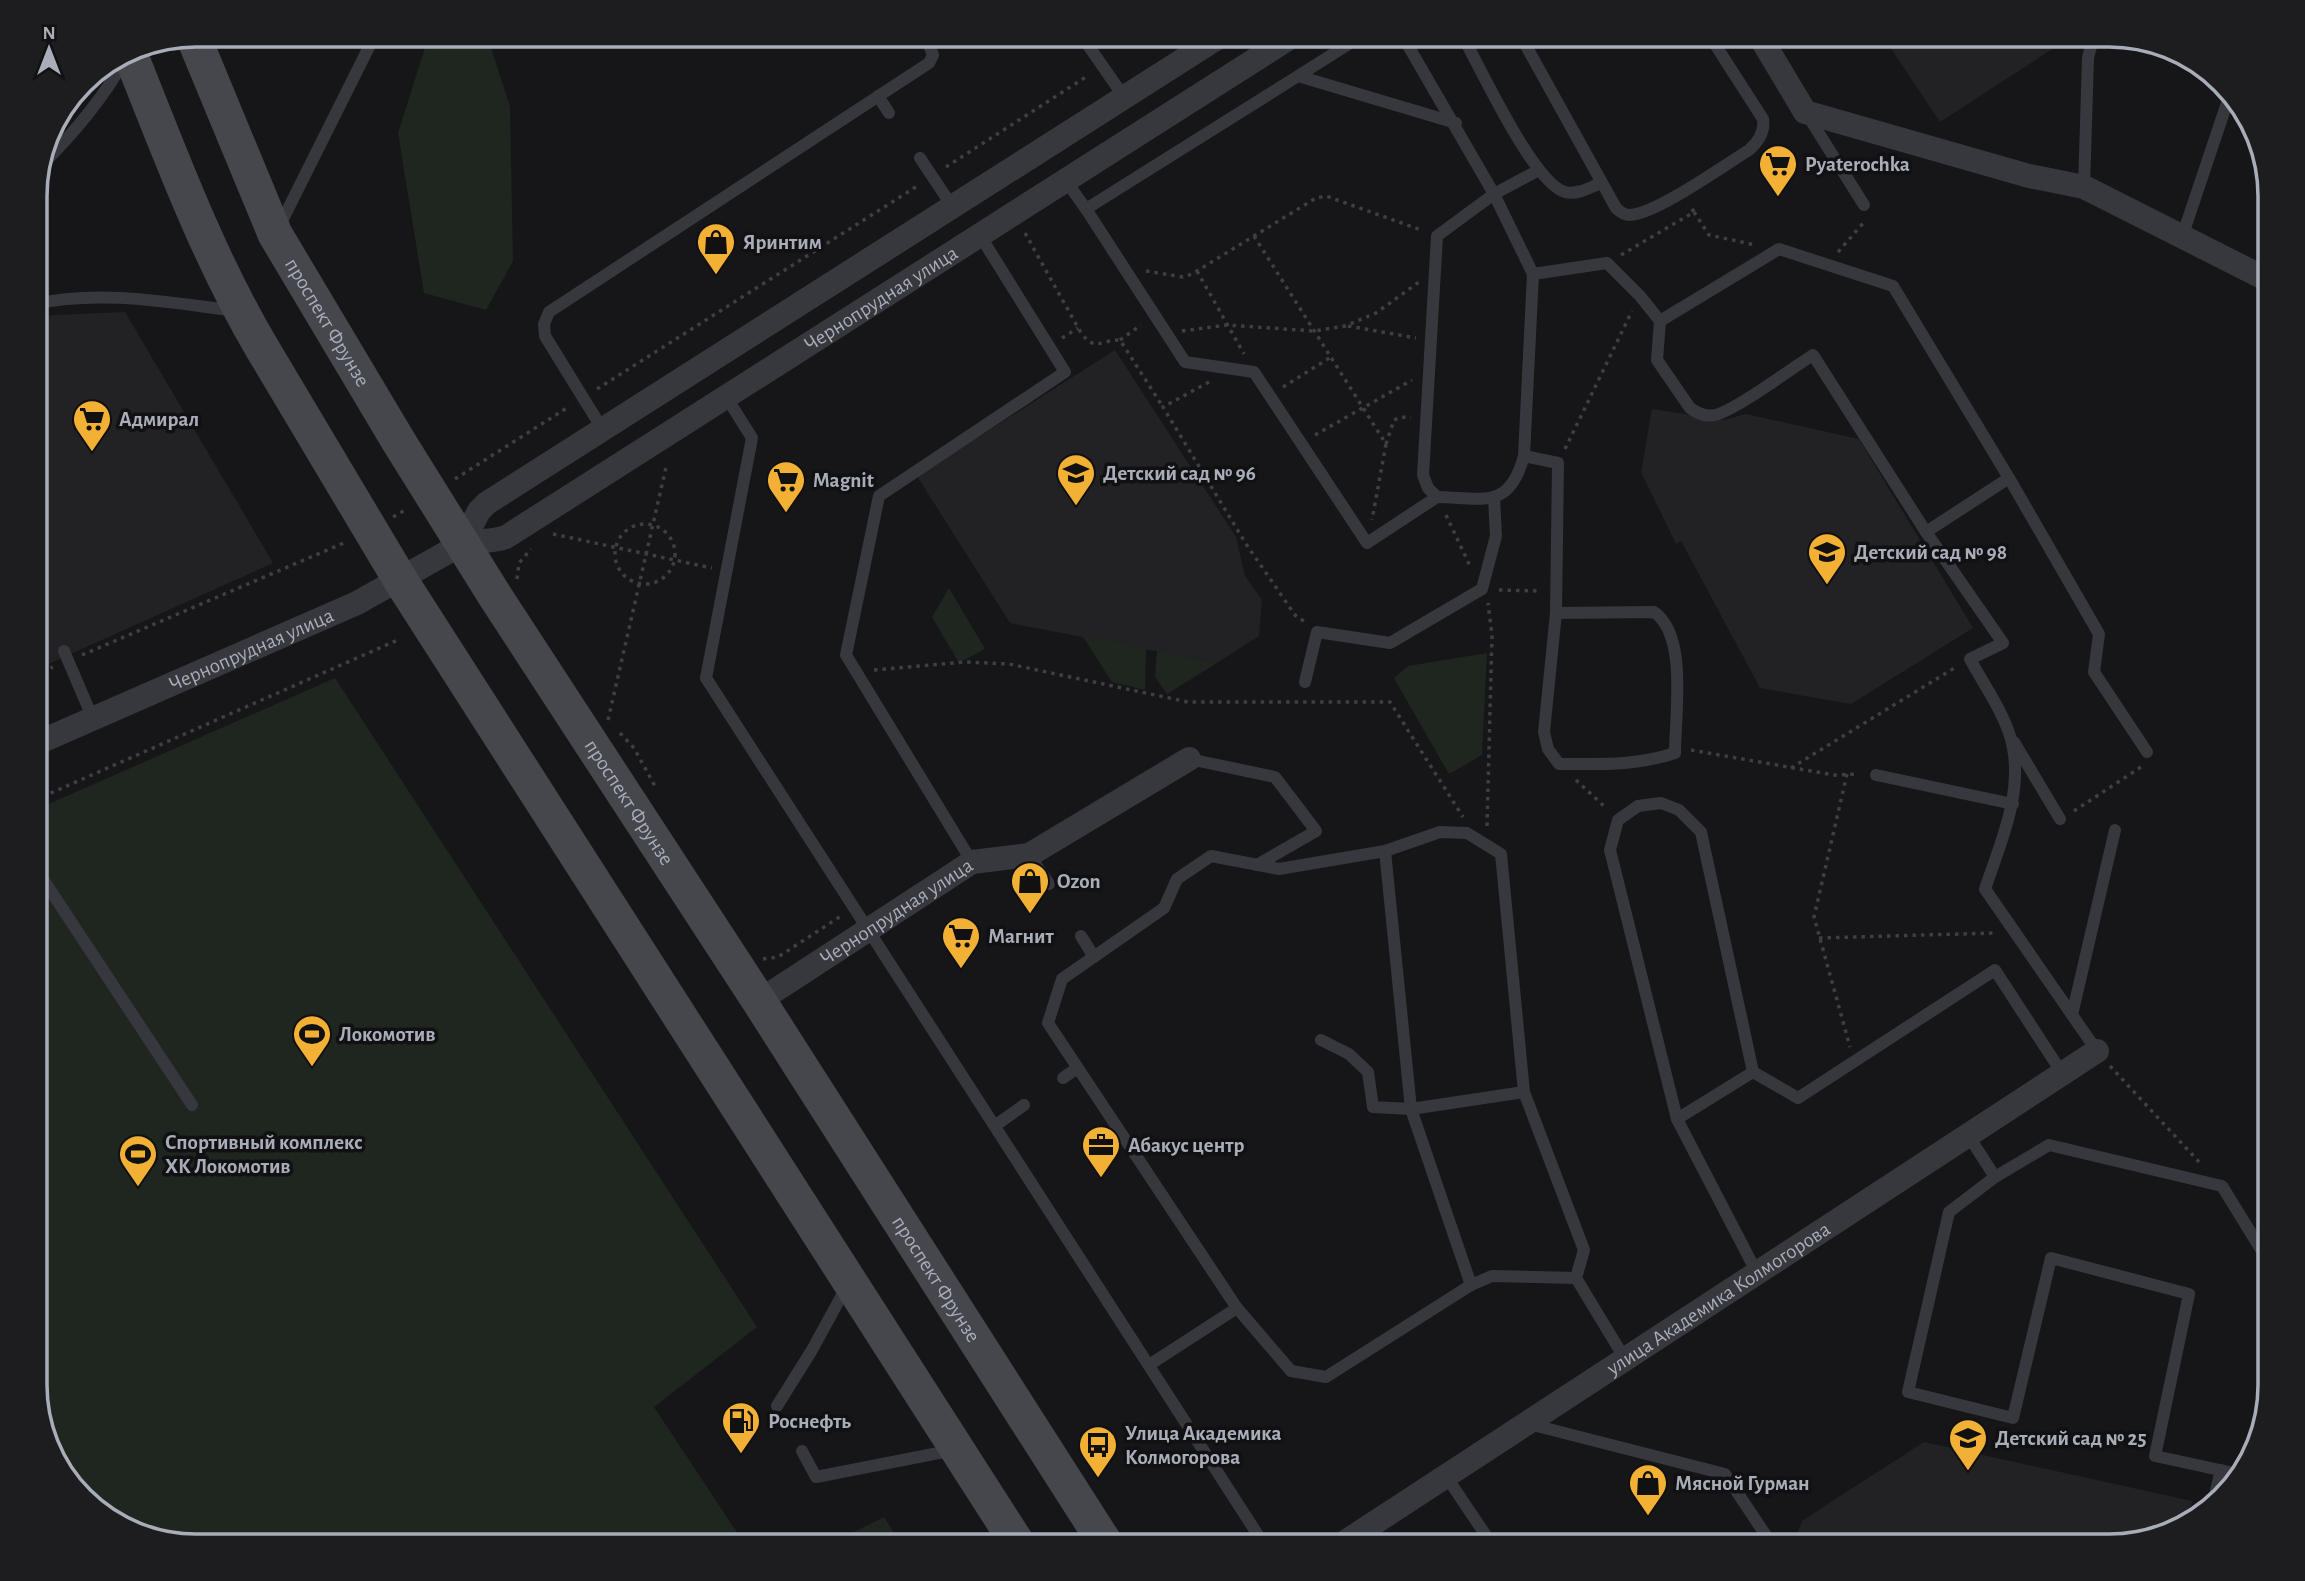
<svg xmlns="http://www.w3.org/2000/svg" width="2305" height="1581" viewBox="0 0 2305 1581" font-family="'Alegreya Sans',sans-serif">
<rect width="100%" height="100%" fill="#161618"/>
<g fill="#222225">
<path d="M1882 35H2074L1940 122Z"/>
<path d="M125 312 273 563 35 670V320L53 315Z"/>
<path d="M1115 350 1236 537 1245 576 1262 600 1259 636 1217 663 1010 623 917 476Z"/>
<path d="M1652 409 1724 420 1746 414 1859 439 1973 628 1851 704 1760 688 1681 541 1676 544 1641 472Z"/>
<path d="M1924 1442 2192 1501 2188 1525 2110 1546H1791L1803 1520Z"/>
</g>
<g fill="#1e261f">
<path d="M429 35H487L510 107 513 261 486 310 424 293 398 133Z"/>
<path d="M949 588 985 649 959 663 932 617Z"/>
<path d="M1082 635 1146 648 1145 690 1112 682Z"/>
<path d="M1157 651 1217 663 1167 694 1155 677Z"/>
<path d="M1487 653 1482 755 1449 774 1394 678 1408 666Z"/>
<path d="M335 678 757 1327 654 1407 746 1546H196L106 1519 56 1465 35 1395V810Z"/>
<path d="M884 1517 902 1546H825H826Z"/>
</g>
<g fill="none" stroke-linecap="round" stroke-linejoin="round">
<g stroke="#3d3f44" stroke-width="3.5" stroke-dasharray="3.5 5" stroke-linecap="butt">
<path d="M946 167 1089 75"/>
<path d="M1694 212 1709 235 1756 245"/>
<path d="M1025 233 1081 333C1096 352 1100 340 1120 340L1163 407"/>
<path d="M1254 236 1386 444 1372 520"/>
<path d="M1838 252 1865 221"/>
<path d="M1621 255 1694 212 1691 207"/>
<path d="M1146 271 1183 277 1192 274 1316 198 1326 196 1421 230"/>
<path d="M1197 271 1244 354"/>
<path d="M1348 326 1416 338"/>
<path d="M1182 331 1227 325 1314 331 1345 326 1376 313 1419 282"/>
<path d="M1062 338 1078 328"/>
<path d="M1120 340 1141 325"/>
<path d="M1209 382 1163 407 1246 544 1295 615 1305 622"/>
<path d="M1283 387 1331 357"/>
<path d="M597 389 919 185"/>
<path d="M1315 435 1412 380"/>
<path d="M1386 444 1394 420 1401 417 1411 418"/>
<path d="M1565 449 1632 311"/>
<path d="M455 479 570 406"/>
<path d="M1446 515 1471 568"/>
<path d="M393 517 407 509"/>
<circle cx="645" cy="554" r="30"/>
<path d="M553 534 712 568"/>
<path d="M517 579 519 563 531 549"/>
<path d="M1499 590 1540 591"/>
<path d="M82 655 346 542"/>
<path d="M874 670 965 662 1009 664 1188 702H1390L1463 817"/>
<path d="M35 675 53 667"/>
<path d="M608 720 667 463"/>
<path d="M620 733 634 748 656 788"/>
<path d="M1691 750 1834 775 1859 774"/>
<path d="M1791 768 1956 667"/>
<path d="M1847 774 1814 917 1850 1047"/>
<path d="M1576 780 1606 808"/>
<path d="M35 800 400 639"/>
<path d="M2074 811 2141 767"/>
<path d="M1487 826 1492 635 1488 603"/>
<path d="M1819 938 1995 933"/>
<path d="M763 959 778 957 841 916"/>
<path d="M2110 1066 2200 1163"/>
</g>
<g stroke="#37383d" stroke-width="12">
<path d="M1081 35 1124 97"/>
<path d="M1462 35C1480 67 1533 183 1565 192 1577 195 1589 188 1601 183"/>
<path d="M1520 35 1616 208C1620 212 1624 215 1630 215 1656 214 1725 165 1749 150 1758 142 1765 132 1763 119L1709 35"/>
<path d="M1298 76 1363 35"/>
<path d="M878 96 889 113"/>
<path d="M1808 116 1864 205"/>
<path d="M920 158 952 206"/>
<path d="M40 167C74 133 102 100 126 58"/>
<path d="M1066 181 1086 209 1298 76 1456 123"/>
<path d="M2084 187 2088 58 2091 46 2104 35"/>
<path d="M1086 209 1185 362 1254 372 1367 543 1437 497 1428 488 1423 475 1437 236 1494 194 1402 35"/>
<path d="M279 227 375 35"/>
<path d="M2182 237 2229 97"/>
<path d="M1533 274 1607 263 1640 296 1660 321 1657 360 1690 408C1697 413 1706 417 1715 415 1736 410 1792 368 1813 355L1926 532 2003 643 1970 659C1983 683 2002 710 2010 736 2026 788 2001 841 1985 889L2097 1051"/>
<path d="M35 304C101 289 172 303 237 311"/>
<path d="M1660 321 1779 249 1893 286 2009 478"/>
<path d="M727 398 752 438 706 678 1265 1546"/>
<path d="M603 430 545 336 544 324 549 312 929 63 933 55 925 35"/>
<path d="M1524 456 1558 463 1556 613 1654 612C1688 635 1675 715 1675 753 1636 766 1600 764 1559 764L1548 749 1544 732 1556 613"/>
<path d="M1437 497C1484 498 1509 510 1524 456L1533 274 1494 194 1537 171"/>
<path d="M1926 532 2009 478 2099 634 2094 672 2147 752"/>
<path d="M64 651 93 719"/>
<path d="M1305 682 1317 632 1390 643 1482 589 1496 536 1494 498"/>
<path d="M2014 742 2060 819"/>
<path d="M1189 759 1275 777 1316 831 1257 865"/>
<path d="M1876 775 2013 804"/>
<path d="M1385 851 1411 1109 1471 1285"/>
<path d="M1029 855 1049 884"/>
<path d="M972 862 846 655 879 496 1065 372 981 237"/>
<path d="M35 867 192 1105"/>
<path d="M1081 936 1094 957"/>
<path d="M2072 1015 2115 830"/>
<path d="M1321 1040 1349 1054 1368 1072 1373 1107 1411 1109 1524 1092"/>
<path d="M1063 1078 1076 1069"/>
<path d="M1677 1119 1610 850 1618 820 1638 806 1661 803 1679 810 1701 832 1753 1072"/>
<path d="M996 1125 1024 1105"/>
<path d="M1968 1135 1995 1177"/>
<path d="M1757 1273 1677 1119 1753 1072 1798 1098 1995 970 2062 1073"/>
<path d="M1576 1278 1584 1250 1524 1092 1501 854 1467 833 1440 832 1385 851 1279 869 1211 856 1177 879 1164 908 1062 979 1048 1023 1237 1308 1291 1371 1326 1377 1471 1285 1492 1276 1576 1278 1625 1359"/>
<path d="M1149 1365 1237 1308"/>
<path d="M777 1406 812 1350 848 1284"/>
<path d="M1529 1424 1725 1474 1769 1540 1759 1546"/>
<path d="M802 1451 816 1477 954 1450"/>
<path d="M2243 1475 2155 1456 2189 1294 2051 1258 2013 1418 1908 1392 1949 1212 1995 1177 2049 1145 2222 1186 2270 1264"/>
<path d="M1446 1476 1493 1546"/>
<path d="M2213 1503 2221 1470"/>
</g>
<g stroke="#37383d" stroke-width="24">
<path d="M1759 35 1805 112 2029 176 2084 187 2270 281"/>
<path d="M462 544 479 511 487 503 1222 35"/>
<path id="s1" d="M35 744 357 603 462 544C477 539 491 543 506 537L1294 35"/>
<path id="s2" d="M759 1001 972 862 1029 855 1189 759"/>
<path id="s3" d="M1339 1546 2097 1051"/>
</g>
<g stroke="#45474d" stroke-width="35">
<path id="s4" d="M193 36 275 234 399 442 495 596 759 1001 1107 1546"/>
<path d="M129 51C169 151 207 255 262 348L401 581 1019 1546"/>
</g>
</g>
<defs>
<symbol id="supermarket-pin" viewBox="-11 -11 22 30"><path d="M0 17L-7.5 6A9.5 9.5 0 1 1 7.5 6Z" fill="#f2b134" stroke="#111113"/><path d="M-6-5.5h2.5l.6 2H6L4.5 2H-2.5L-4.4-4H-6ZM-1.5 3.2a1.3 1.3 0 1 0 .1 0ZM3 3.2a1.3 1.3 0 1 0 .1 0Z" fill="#111"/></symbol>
<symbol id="shop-pin" viewBox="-11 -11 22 30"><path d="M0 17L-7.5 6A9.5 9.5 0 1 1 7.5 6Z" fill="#f2b134" stroke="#111113"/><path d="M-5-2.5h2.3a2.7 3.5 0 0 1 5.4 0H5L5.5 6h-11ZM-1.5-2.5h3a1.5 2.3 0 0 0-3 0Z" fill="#111"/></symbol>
<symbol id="school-pin" viewBox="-11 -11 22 30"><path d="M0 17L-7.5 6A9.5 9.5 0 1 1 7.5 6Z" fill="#f2b134" stroke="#111113"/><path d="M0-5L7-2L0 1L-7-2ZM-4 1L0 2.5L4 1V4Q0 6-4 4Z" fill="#111"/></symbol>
<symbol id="stadium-pin" viewBox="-11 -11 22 30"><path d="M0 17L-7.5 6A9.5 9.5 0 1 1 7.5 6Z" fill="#f2b134" stroke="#111113"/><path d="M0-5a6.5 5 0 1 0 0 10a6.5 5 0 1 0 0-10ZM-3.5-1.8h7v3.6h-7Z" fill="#111"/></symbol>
<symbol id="office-pin" viewBox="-11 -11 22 30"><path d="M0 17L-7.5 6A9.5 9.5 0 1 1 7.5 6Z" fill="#f2b134" stroke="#111113"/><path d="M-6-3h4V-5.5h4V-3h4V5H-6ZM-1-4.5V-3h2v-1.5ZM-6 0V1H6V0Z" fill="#111"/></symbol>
<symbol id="fuel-pin" viewBox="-11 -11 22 30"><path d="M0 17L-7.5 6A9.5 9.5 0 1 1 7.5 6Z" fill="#f2b134" stroke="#111113"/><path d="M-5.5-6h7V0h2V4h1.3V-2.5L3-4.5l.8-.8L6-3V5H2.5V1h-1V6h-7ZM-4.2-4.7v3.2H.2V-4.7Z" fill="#111"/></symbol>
<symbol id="bus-pin" viewBox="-11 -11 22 30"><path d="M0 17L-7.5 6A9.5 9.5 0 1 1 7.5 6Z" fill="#f2b134" stroke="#111113"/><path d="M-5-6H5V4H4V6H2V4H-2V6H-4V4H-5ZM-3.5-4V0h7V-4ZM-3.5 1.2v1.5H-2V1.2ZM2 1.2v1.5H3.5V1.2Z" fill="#111"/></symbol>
</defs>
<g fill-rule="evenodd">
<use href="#supermarket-pin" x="1756" y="142" width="44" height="60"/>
<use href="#shop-pin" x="694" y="220" width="44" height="60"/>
<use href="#supermarket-pin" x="70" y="397" width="44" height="60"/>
<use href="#school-pin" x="1054" y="451" width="44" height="60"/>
<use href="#supermarket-pin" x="764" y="458" width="44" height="60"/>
<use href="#school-pin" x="1805" y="530" width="44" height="60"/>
<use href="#shop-pin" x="1008" y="859" width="44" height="60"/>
<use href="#supermarket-pin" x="939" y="914" width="44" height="60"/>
<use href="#stadium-pin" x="290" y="1012" width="44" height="60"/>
<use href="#office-pin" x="1079" y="1123" width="44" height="60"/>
<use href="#stadium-pin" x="116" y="1132" width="44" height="60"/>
<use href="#fuel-pin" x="719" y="1399" width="44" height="60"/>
<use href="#school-pin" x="1946" y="1416" width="44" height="60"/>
<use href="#bus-pin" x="1076" y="1423" width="44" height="60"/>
<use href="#shop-pin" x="1626" y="1461" width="44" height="60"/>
</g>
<g text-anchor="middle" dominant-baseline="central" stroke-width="7" stroke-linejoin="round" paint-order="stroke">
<g font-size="21" font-weight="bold" fill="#a8adb8" stroke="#111113" text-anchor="start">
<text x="1805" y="164">Pyaterochka</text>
<text x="743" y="242">Яринтим</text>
<text x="119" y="419">Адмирал</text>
<text x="1103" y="473">Детский сад № 96</text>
<text x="813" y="480">Magnit</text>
<text x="1854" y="552">Детский сад № 98</text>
<text x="1057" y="881">Ozon</text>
<text x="988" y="936">Магнит</text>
<text x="339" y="1034">Локомотив</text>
<text x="165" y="1142">Спортивный комплекс<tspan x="165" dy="24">ХК Локомотив</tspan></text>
<text x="1128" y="1145">Абакус центр</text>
<text x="768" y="1421">Роснефть</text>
<text x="1125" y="1433">Улица Академика<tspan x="1125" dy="24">Колмогорова</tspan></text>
<text x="1995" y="1438">Детский сад № 25</text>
<text x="1675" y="1483">Мясной Гурман</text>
</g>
<g font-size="21" fill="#a8adb8" stroke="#111113">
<text stroke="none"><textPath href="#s1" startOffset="961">Чернопрудная улица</textPath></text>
<text stroke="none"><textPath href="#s4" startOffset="317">проспект Фрунзе</textPath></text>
<text stroke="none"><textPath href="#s1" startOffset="236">Чернопрудная улица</textPath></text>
<text stroke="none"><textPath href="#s4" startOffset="884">проспект Фрунзе</textPath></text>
<text stroke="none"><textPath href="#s2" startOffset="164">Чернопрудная улица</textPath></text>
<text stroke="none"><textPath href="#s4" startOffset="1451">проспект Фрунзе</textPath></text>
<text stroke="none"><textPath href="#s3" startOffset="453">улица Академика Колмогорова</textPath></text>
</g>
</g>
<path d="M0 0H2305V1581H0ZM196 47H2109A149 149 0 0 1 2258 196V1385A149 149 0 0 1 2109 1534H196A149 149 0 0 1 47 1385V196A149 149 0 0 1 196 47Z" fill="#1d1d20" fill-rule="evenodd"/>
<path fill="none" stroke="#a8adb8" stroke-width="3.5" d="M196 47H2109A149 149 0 0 1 2258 196V1385A149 149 0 0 1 2109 1534H196A149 149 0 0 1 47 1385V196A149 149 0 0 1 196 47Z"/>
<g transform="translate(49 49)" stroke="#111113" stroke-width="5" paint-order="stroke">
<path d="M0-5L12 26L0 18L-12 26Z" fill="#a8adb8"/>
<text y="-10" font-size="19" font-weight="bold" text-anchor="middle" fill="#a8adb8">N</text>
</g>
</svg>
